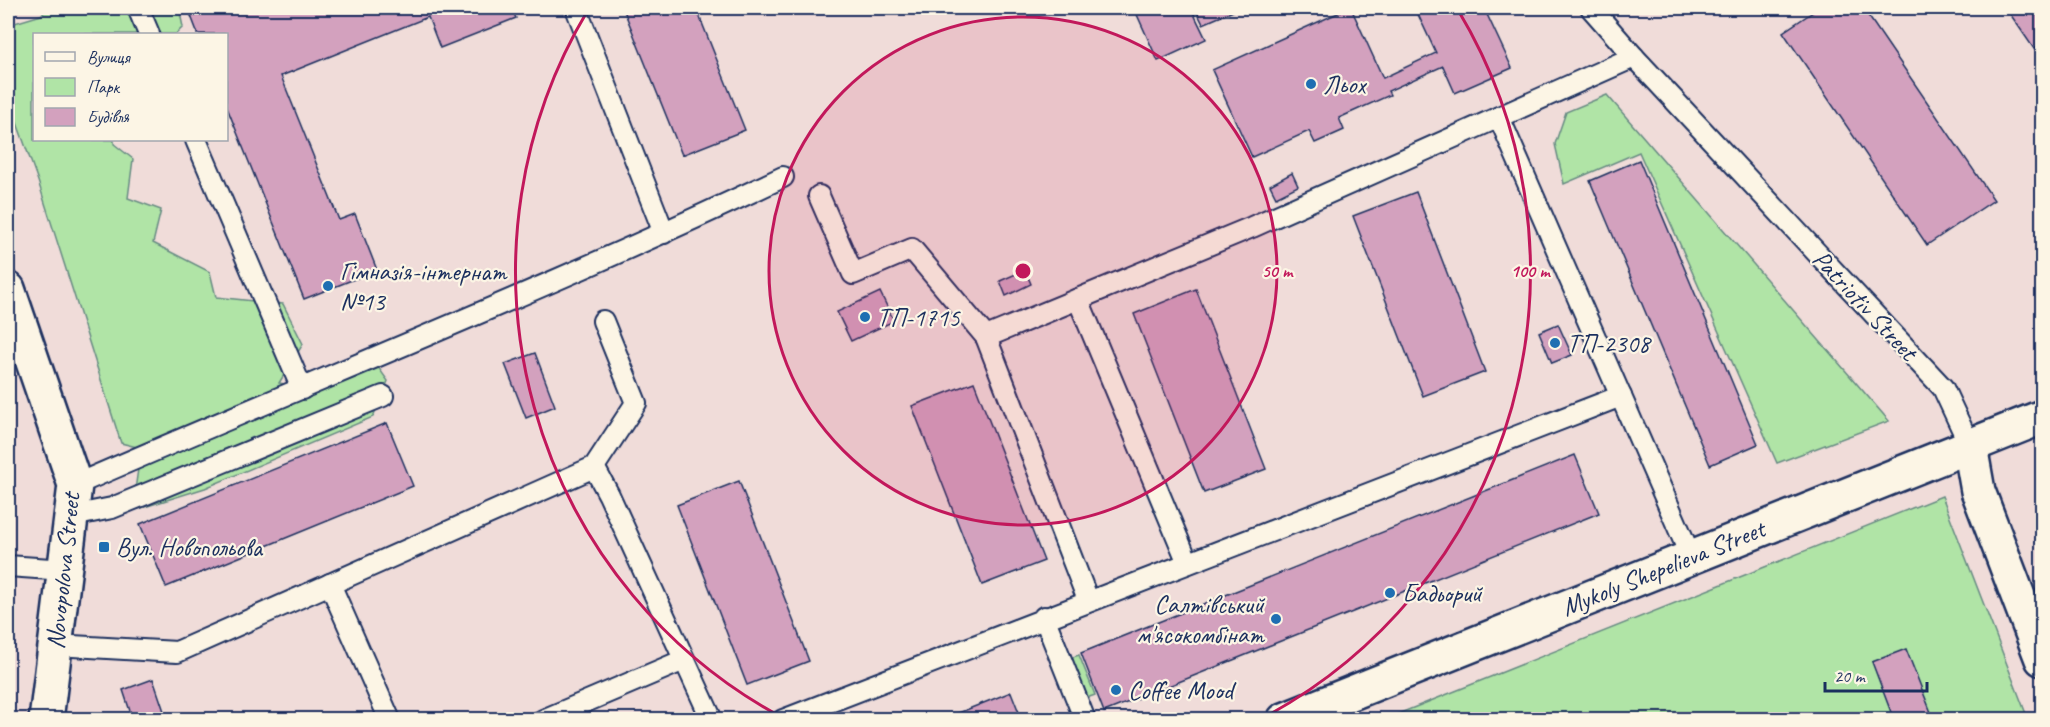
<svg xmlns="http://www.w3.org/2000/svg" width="2050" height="727" viewBox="0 0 2050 727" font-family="Caveat,sans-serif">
<rect width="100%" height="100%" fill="#f0dcd9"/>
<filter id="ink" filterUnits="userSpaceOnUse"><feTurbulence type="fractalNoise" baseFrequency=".0167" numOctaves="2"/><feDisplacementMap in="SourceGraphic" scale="12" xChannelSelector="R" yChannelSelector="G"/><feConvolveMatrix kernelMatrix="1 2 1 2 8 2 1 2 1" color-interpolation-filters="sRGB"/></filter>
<g filter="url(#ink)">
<g fill="#b0e4a6" stroke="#668a82" stroke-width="1.5">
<path d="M48 8H179L183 27 176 34H34V140H114V144L133 159 128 198 161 210 153 243 210 272 216 297 283 304 303 344 279 383 320 390 366 350 388 381 373 417 205 488 132 511 141 448 121 443 38 181 8 98V25L41 15Z"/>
<path d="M1607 95 1889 421 1777 463 1639 152 1564 184 1555 144 1566 112Z"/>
<path d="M1942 496 2028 719 1383 720Z"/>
<path d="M1079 655 1095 695 1081 700 1064 660Z"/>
</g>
<g fill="#d3a1be" stroke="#1b2f5e" stroke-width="1.5">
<path d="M188 8H511L516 18 440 48 428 17 281 76 339 220 355 214 377 270 304 299 226 105V34H196H198Z"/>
<path d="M623 8H696L745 130 682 155Z"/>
<path d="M1134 8H1191L1206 39 1158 61Z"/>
<path d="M1195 8H1240L1203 24Z"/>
<path d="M1349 8H1351L1383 78 1436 53 1415 8H1484L1512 68 1455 93 1443 66 1388 91 1390 95 1339 118 1344 130 1315 143 1309 131 1252 157 1212 70Z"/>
<path d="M1819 8H1863L1994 200 1927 245 1783 32Z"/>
<path d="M2006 8H2042V43L2034 49Z"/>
<path d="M1639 160 1758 444 1710 465 1590 181Z"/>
<path d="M1292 173 1298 186 1276 197 1270 185Z"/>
<path d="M1416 192 1485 372 1423 396 1353 216Z"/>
<path d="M1025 270 1031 284 1006 296 1000 281Z"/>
<path d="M1196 289 1266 469 1204 493 1134 314Z"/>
<path d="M880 292 894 321 851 341 837 312Z"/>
<path d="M1558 324 1572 355 1552 363 1539 332Z"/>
<path d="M535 353 555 406 526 418 505 364Z"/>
<path d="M974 382 1044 561 982 585 912 406Z"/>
<path d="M387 423 413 486 166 587 140 524Z"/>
<path d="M1575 455 1599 513 1104 712 1081 653Z"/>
<path d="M739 481 809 661 747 685 677 505Z"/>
<path d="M1906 649 1934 720H1894L1872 662Z"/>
<path d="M153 679 167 720H133L123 690Z"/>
<path d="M1011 692 1022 720H941Z"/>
</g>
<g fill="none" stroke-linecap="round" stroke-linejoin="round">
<defs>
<g id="service">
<path d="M138 8 149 34"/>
<path d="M576 8 664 233"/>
<path d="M1591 8 1634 57 1943 388 1970 446"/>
<path d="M1499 117 1691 557"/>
<path d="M196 140 302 389"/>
<path d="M819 196 853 274 912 249 986 337 1088 600"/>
<path d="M1078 299 1188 563"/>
<path d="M986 337 1252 227 1634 57"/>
<path d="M594 467 609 495 712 720"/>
<path d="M75 485C311 382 550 288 783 177"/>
<path d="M72 516 112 508 383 396"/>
<path d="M8 566 65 570"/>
<path d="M330 584 390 720"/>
<path d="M1044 617 1085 720"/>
<path d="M55 645 177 652 594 467 636 403 603 321"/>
<path d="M543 720 684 660"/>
<path d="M783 720 1621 396"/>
</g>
<g id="minor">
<path d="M8 289 75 485 46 720"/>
<path d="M1970 446 1978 491 2042 659"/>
<path d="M1284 720 2042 417"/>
</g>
</defs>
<use href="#service" stroke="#1b2f5e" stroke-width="24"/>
<use href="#minor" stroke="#1b2f5e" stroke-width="38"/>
<use href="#service" stroke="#fcf5e5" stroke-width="20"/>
<use href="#minor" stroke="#fcf5e5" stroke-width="33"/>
</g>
</g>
<circle cx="1023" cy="271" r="254" fill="#c2185b" fill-opacity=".12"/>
<g fill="none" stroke="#c2185b" stroke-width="3">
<circle cx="1023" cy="271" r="254"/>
<path d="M785 719A507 507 0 0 1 588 10M1458 10A507 507 0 0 1 1261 719"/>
</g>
<g fill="#1f6fb2" stroke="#fcf5e5" stroke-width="2">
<circle cx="1311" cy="84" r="6"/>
<circle cx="328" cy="286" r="6"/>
<circle cx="865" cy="317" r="6"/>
<circle cx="1555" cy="343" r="6"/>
<rect x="98" y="541" width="12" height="12" rx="3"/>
<circle cx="1390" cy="593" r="6"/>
<circle cx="1276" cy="619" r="6"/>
<circle cx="1116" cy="690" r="6"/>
</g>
<g text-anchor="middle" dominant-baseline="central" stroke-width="4.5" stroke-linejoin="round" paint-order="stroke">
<g font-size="26" fill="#1b2f5e" stroke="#fcf5e5" text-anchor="start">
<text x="1323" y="84">Льох</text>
<text x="340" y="271">Гімназія-інтернат<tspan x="340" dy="30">№13</tspan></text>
<text x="877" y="317">ТП-1715</text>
<text x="1567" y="343">ТП-2308</text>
<text x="116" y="547">Вул. Новопольова</text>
<text x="1402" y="593">Бадьорий</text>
<text x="1264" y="604" text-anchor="end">Салтівський<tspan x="1264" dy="30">м'ясокомбінат</tspan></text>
<text x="1128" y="690">Coffee Mood</text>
</g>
<g font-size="26" fill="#1b2f5e" stroke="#fcf5e5">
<text transform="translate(1865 305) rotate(47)">Patriotiv Street</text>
<text transform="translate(1663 568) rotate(-22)">Mykoly Shepelieva Street</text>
<text transform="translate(63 571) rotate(-84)">Novopolova Street</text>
</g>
</g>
<circle cx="1023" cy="271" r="9" fill="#c2185b" stroke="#fcf5e5" stroke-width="3"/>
<g font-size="18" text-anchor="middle" font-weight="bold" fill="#c2185b" stroke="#fcf5e5" stroke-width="4.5" stroke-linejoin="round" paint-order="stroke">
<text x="1277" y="277">50 m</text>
<text x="1530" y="277">100 m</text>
</g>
<rect width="2050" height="727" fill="none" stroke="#fcf5e5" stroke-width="30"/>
<rect x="15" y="15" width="2020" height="697" fill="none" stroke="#1b2f5e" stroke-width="2" filter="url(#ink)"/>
<rect x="33" y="33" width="195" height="108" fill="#fcf5e5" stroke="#a2a6af" stroke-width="1.5"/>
<rect x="45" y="52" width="30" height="9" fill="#fcf5e5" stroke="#a2a6af" stroke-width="1.5"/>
<text x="87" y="63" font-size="18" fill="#1b2f5e">Вулиця</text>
<rect x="45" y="78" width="30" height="18" fill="#b0e4a6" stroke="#a2a6af" stroke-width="1.5"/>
<text x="87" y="93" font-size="18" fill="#1b2f5e">Парк</text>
<rect x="45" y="108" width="30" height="18" fill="#d3a1be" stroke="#a2a6af" stroke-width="1.5"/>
<text x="87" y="123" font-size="18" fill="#1b2f5e">Будівля</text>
<path d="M1825 682v9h102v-9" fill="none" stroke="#1b2f5e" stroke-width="3"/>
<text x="1834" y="682" font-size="18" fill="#1b2f5e" stroke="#fcf5e5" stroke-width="4.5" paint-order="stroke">20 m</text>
</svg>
